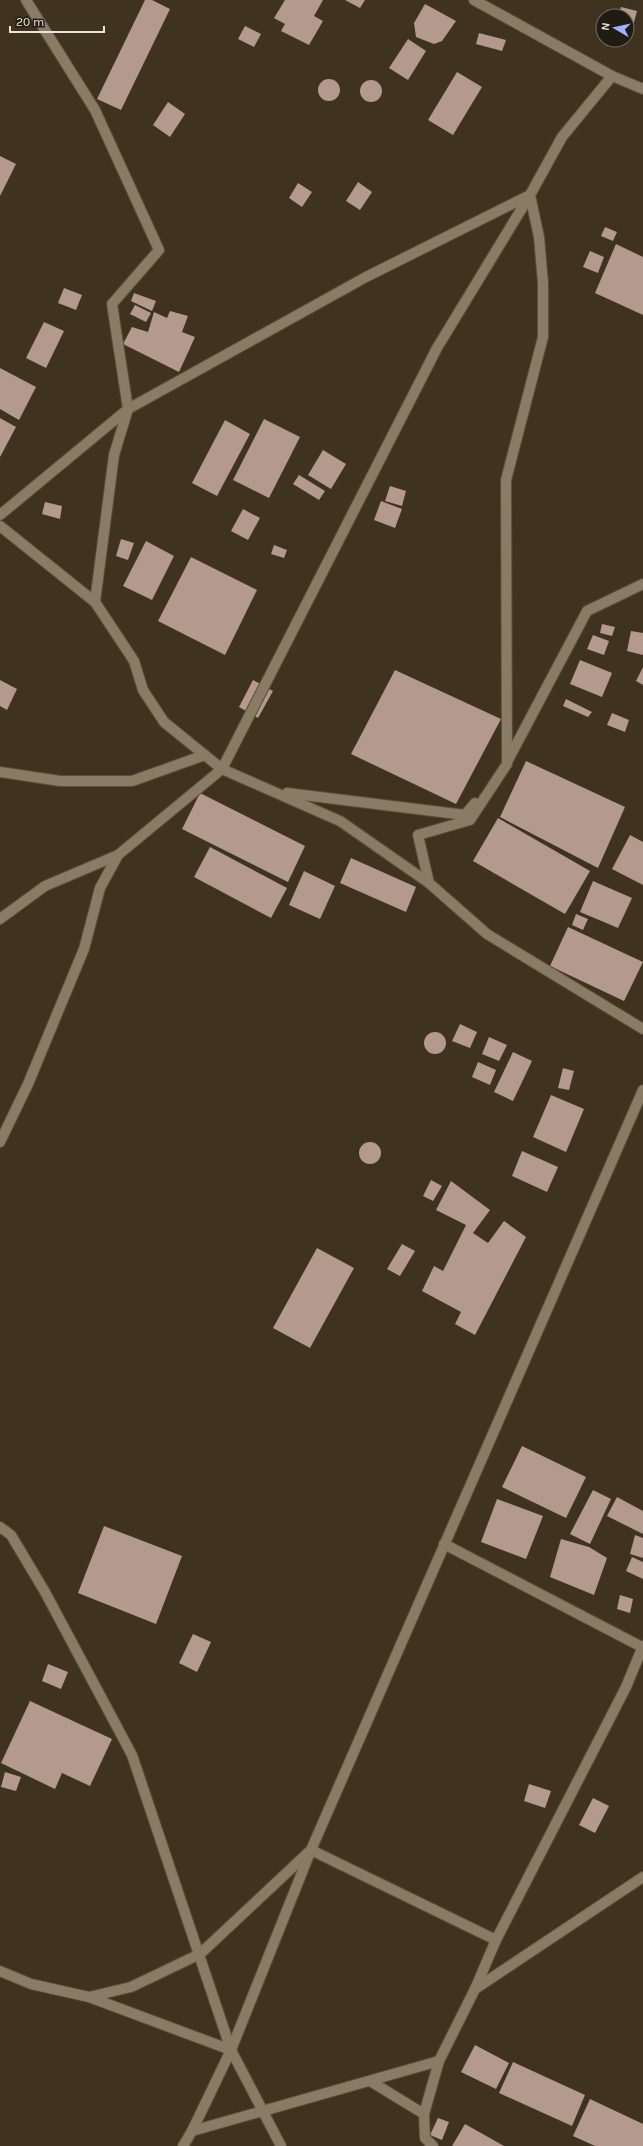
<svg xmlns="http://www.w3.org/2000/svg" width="643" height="2146" viewBox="0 0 643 2146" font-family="Karla,sans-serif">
<rect width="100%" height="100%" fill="#3f331f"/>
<g fill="#b4998d">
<path d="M145 0H152L170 9 121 110 97 99Z"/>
<path d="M285 0H323L314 16 323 21 309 45 281 31 285 24 274 18Z"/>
<path d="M345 0H365L360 8Z"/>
<path d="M425 4 456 21 442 41 434 44 416 37 414 23Z"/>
<path d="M621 7 637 11 633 26 627 25V16H618Z"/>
<path d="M245 26 261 34 254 47 238 39Z"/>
<path d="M479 33 506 40 502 51 476 44Z"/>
<path d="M408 39 426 51 408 80 389 68Z"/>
<path d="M457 72 482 87 453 135 428 120Z"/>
<circle cx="329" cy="90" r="11"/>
<circle cx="371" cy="91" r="11"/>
<path d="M168 102 185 114 170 137 153 125Z"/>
<path d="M0 156 16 164 0 196Z"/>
<path d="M358 182 372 192 360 210 346 201Z"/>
<path d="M298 183 312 192 302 207 289 198Z"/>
<path d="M605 227 617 232 613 241 601 236Z"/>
<path d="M616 244 643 257V315L595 293Z"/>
<path d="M590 251 604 257 598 273 583 267Z"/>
<path d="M64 288 82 295 76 310 58 303Z"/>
<path d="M134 293 156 301 152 311 131 301Z"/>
<path d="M135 305 151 313 146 322 130 314Z"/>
<path d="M170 311 188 316 182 332 195 337 179 372 123 344 132 327 148 332 154 312 167 318Z"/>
<path d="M44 322 64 331 46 368 26 358Z"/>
<path d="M0 368 36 387 19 420 0 409Z"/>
<path d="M0 418 16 427 0 457Z"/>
<path d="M264 419 300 437 269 498 233 480Z"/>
<path d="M225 420 250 434 217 496 192 483Z"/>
<path d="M323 450 346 464 331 489 308 475Z"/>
<path d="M299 475 325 491 319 500 293 484Z"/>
<path d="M390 486 406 491 402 506 385 501Z"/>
<path d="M381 501 402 509 395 528 374 520Z"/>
<path d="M45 502 62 506 60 519 42 514Z"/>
<path d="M243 509 260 518 248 540 231 531Z"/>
<path d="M121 539 134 543 128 560 116 556Z"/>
<path d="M146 541 174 556 152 600 123 586Z"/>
<path d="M274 545 287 550 284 558 271 554Z"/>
<path d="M191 557 257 590 225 655 158 621Z"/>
<path d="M602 624 615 627 612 636 600 633Z"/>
<path d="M631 631 643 633V655L627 651Z"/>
<path d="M593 635 609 641 604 655 587 649Z"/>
<path d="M580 660 612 673 602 697 570 684Z"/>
<path d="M643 667V685L636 681Z"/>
<path d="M395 670 501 719 456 804 351 754Z"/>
<path d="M0 680 17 689 7 710 0 706Z"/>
<path d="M253 680 273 691 258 718 239 707Z"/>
<path d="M566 699 592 712 588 717 563 706Z"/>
<path d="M612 713 629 720 625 732 607 725Z"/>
<path d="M526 761 625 807 598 868 500 817Z"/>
<path d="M200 793 305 846 288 882 182 829Z"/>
<path d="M498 818 590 871 565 914 473 861Z"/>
<path d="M630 835 643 842V885L612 869Z"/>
<path d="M210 847 287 888 271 918 194 877Z"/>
<path d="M351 858 416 887 406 912 340 883Z"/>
<path d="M304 871 335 886 320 919 289 905Z"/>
<path d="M593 881 632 898 618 928 580 912Z"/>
<path d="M576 914 588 919 583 930 572 925Z"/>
<path d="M568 927 643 962 624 1001 550 966Z"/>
<path d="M460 1024 477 1032 470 1048 452 1041Z"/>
<circle cx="435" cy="1043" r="11"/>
<path d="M489 1037 507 1045 499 1061 482 1054Z"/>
<path d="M513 1052 532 1061 513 1101 494 1092Z"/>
<path d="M478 1062 496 1070 490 1085 472 1077Z"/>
<path d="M563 1068 574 1071 569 1090 558 1088Z"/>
<path d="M551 1095 584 1109 566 1152 533 1137Z"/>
<circle cx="370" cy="1153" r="11"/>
<path d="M522 1151 558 1167 547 1192 512 1176Z"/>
<path d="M431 1180 442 1186 433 1201 423 1196Z"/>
<path d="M451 1181 490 1210 473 1233 488 1243 504 1221 526 1237 475 1335 455 1324 461 1312 422 1291 434 1266 443 1271 466 1225 436 1210Z"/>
<path d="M402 1244 415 1251 400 1276 387 1269Z"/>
<path d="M317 1248 354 1268 310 1348 273 1328Z"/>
<path d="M522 1446 586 1477 566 1518 502 1487Z"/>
<path d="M593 1490 611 1499 590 1544 570 1534Z"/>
<path d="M617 1497 643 1511V1534L607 1516Z"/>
<path d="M497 1499 543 1516 526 1559 481 1542Z"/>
<path d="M104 1526 182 1556 156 1624 78 1593Z"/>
<path d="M635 1535 643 1538V1558L630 1554Z"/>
<path d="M561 1539 589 1547 607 1558 594 1595 550 1577Z"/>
<path d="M632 1557 643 1562V1579L626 1571Z"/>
<path d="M620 1595 633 1599 630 1613 617 1609Z"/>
<path d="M193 1634 211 1642 197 1672 179 1663Z"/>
<path d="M48 1664 68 1672 61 1689 42 1681Z"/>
<path d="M30 1701 112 1739 90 1786 62 1773 55 1789 1 1763Z"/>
<path d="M5 1772 21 1777 16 1791 1 1787Z"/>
<path d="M529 1784 551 1791 545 1808 524 1801Z"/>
<path d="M593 1798 609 1806 595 1833 579 1825Z"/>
<path d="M475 2045 509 2063 496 2089 461 2072Z"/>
<path d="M513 2062 585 2095 572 2126 499 2093Z"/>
<path d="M590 2099 643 2124V2146H595L573 2136Z"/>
<path d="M438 2118 449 2122 442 2140 430 2135Z"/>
<path d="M465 2124 504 2146H452Z"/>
</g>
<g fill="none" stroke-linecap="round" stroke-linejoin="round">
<defs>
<g id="minor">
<path d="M26 0 95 110 159 250 112 304 128 409 114 455 95 602"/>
<path d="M474 0 612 76 643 89"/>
<path d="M612 76 562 137 530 195 539 237 543 283V337L506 480 507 764 470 820 418 835 429 883 487 934 643 1029"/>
<path d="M0 515 128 409 366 277 530 195"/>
<path d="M0 526 95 602 134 661 143 690 164 722 222 769 340 821 429 883"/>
<path d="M507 762 587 611 643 584"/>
<path d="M0 772 60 781H132L205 755"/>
<path d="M287 793 465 815 475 803"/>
<path d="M0 919 45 886 118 855"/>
<path d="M0 1142 28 1084 84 949 100 888 118 855 222 769 437 348 530 195"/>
<path d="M0 1527 11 1535 45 1592 132 1755 231 2050 281 2146"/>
<path d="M444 1544 642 1647"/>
<path d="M0 1971 31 1984 89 1997 231 2050"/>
<path d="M475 1989 643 1877"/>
<path d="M89 1997 131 1987 200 1954 311 1850 496 1940"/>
<path d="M370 2081 424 2114"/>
<path d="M192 2131 439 2061"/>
<path d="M183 2146 192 2131 231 2050 311 1850 643 1090"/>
<path d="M433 2146 425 2138 424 2114 439 2061 475 1989 496 1940 626 1687 643 1646"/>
</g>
</defs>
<use href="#minor" stroke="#594f3d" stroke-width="12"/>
<use href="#minor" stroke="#897b64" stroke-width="10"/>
</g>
<g transform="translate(615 28) rotate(279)"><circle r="19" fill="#211c13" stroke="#726c62"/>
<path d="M0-3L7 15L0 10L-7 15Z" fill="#a3b2fd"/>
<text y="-6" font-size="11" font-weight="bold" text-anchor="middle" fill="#ece4d8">N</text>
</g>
<path d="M10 26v6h94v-6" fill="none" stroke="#ece4d8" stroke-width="2"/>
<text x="16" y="26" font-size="12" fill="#ece4d8" stroke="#211c13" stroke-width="3" paint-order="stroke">20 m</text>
</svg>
